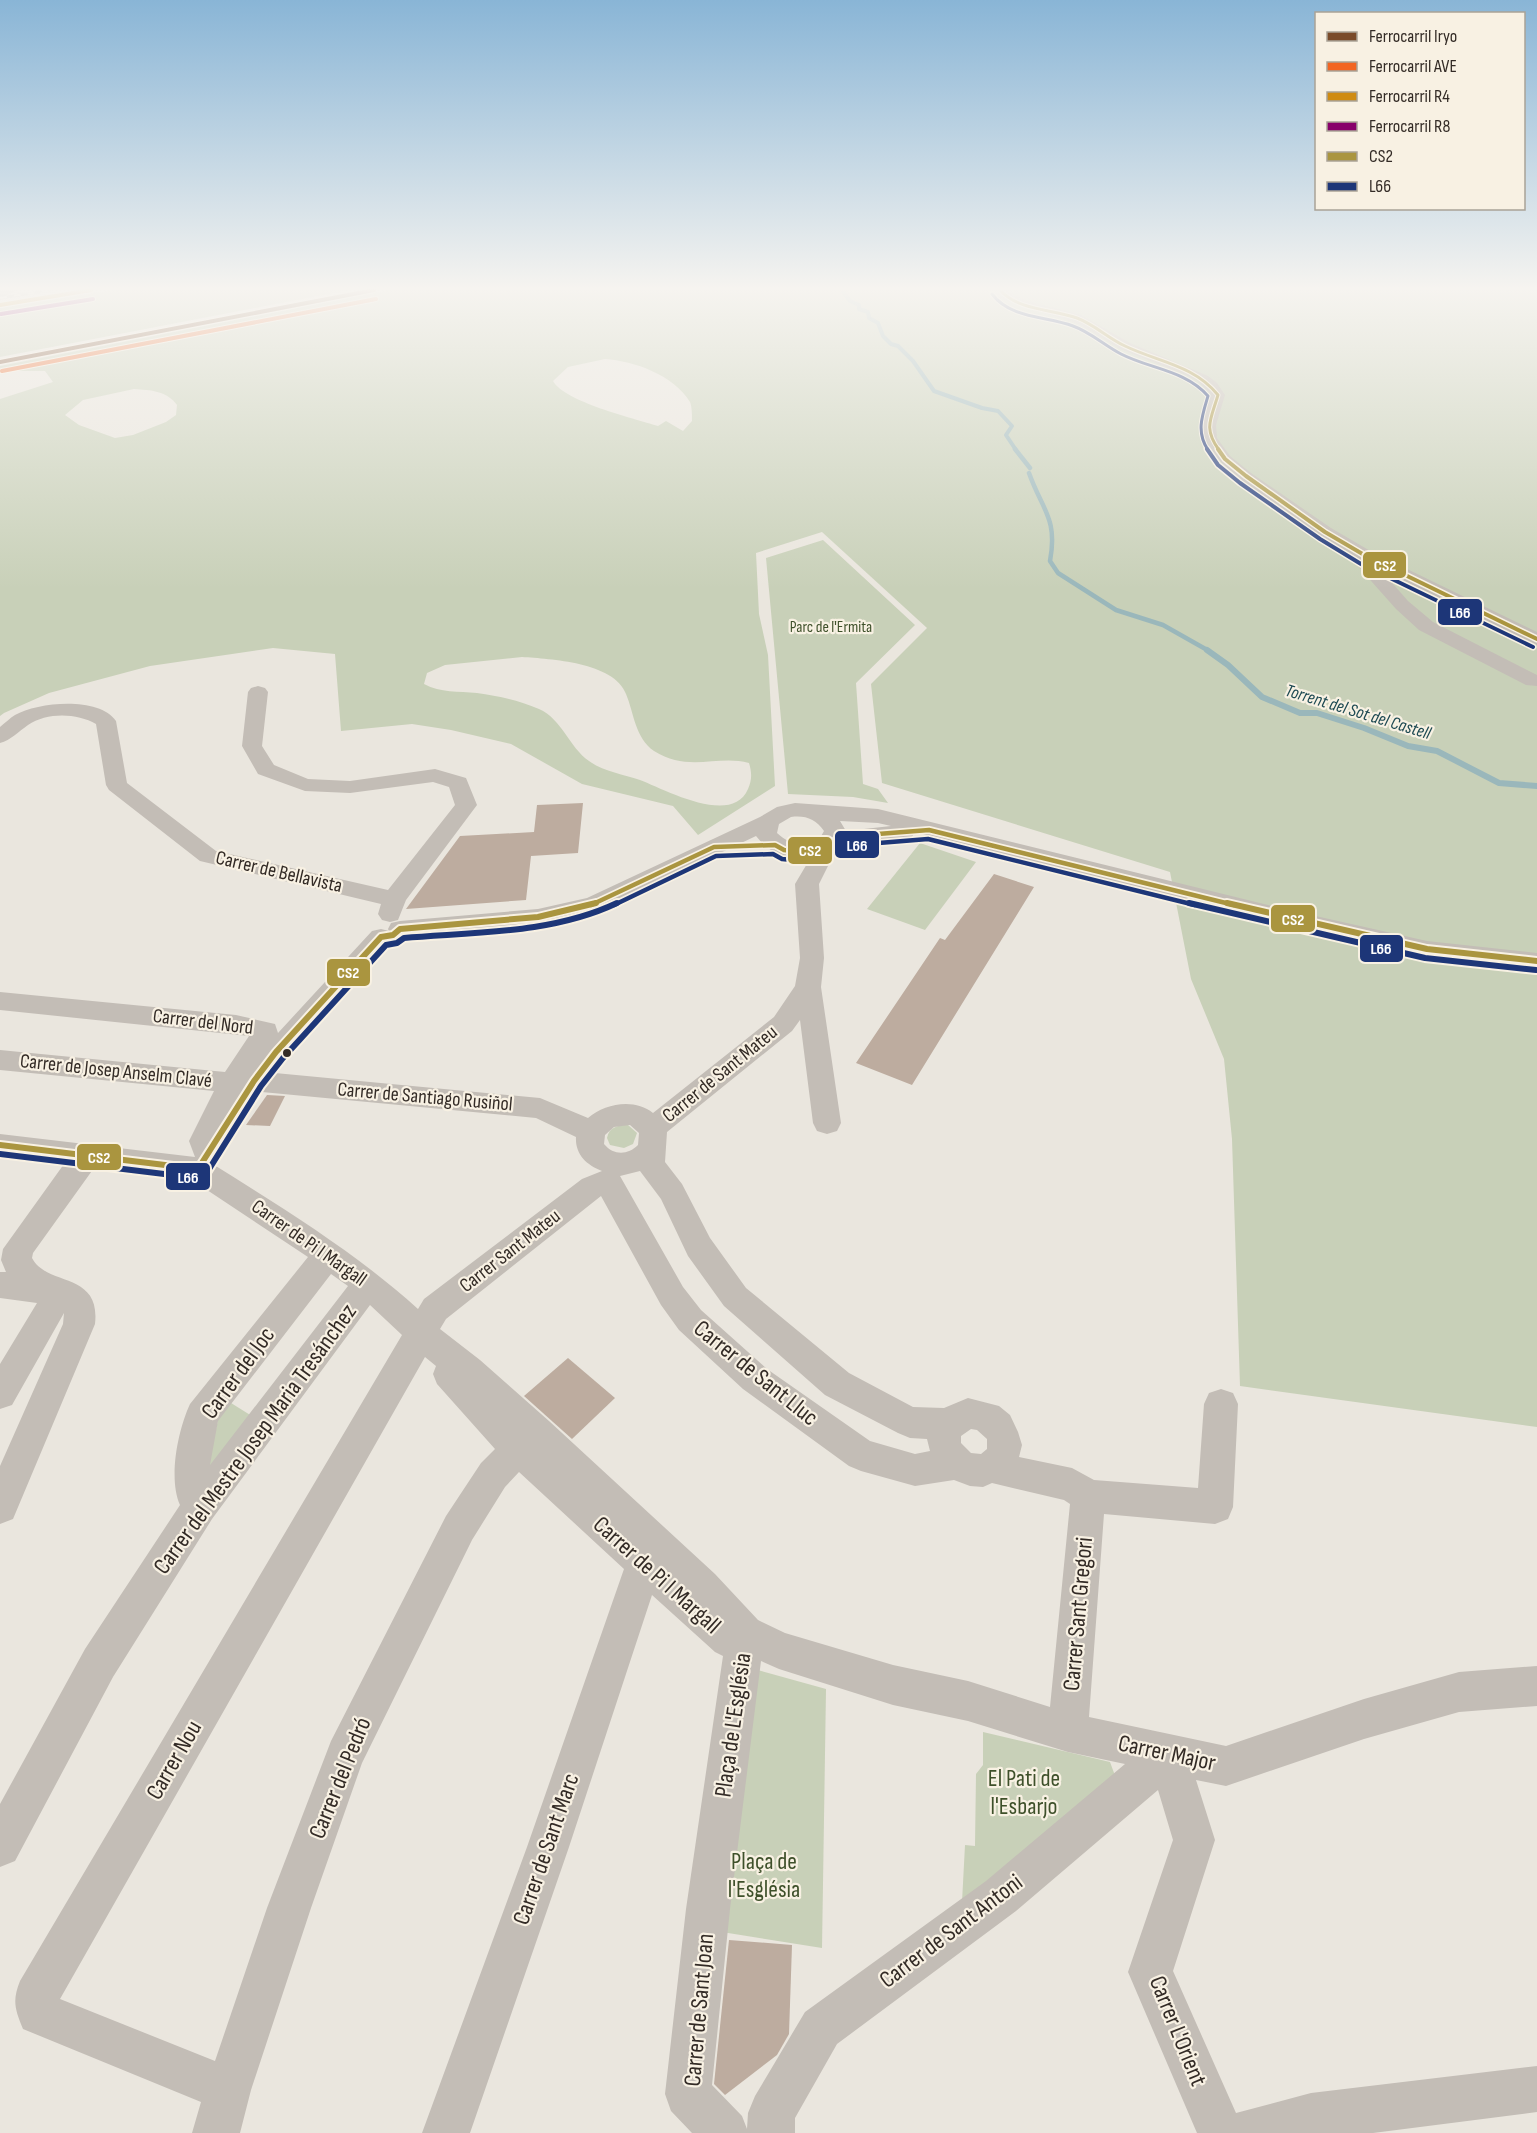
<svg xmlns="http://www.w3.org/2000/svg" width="1537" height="2133" viewBox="0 0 1537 2133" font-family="'Sofia Sans Condensed',sans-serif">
<rect width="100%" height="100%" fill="#eae6de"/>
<g fill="#c8d0b8" fill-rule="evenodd">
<path d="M113 290H349L0 357V308Z"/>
<path d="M390 290H1537V1427L1240 1386 1232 1139 1224 1059 1191 979 1170 872 882 783 871 684 927 628 822 532 756 553 759 614 768 655 775 786 698 835 673 806 582 784 511 744 451 730 412 724 341 731 335 654 273 648 150 666 49 693 4 713 0 716V399L53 382 45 371H0V366ZM605 359C634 361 674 375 690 402 692 407 692 415 692 421L683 431 666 421 658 426C633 418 565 402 553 381L568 367ZM134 389C151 390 167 391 177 405L176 415 166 422 133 435 115 438 79 425 65 415 83 400ZM522 657C550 659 614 662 626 694 634 713 635 738 654 751 689 773 718 754 749 763 752 773 752 780 748 789 732 827 664 789 640 780 623 774 604 772 589 761 569 747 562 719 539 709 519 700 498 696 477 693 458 691 441 693 424 684L427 673 445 665Z"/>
<path d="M823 540 915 625 856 683 863 784 878 789 888 803 853 797 788 794 766 558Z"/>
<path d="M920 843 976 862 925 930 867 909Z"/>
<path d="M628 1125 637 1133 633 1144 624 1148 610 1145 607 1138C609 1127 618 1125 628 1125Z"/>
<path d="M223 1398 255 1418 201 1495Z"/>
<path d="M729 1662 826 1689 822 1948 697 1928Z"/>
<path d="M983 1732 1110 1762 1117 1781 962 1902 965 1845 975 1846 976 1774 983 1765Z"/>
</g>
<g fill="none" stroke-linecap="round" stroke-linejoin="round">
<path stroke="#9ab7bb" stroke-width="4" d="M842 290 850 301 859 305V309L868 312 869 318 878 323 883 336 891 344 898 346 913 361 934 391 982 408 998 411 1012 426 1006 435 1016 450"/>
<g stroke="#9ab7bb" stroke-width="4.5">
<path d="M1015 449 1030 468"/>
<path d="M1029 473C1042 510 1058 518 1050 561L1058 573 1116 610 1163 625 1209 651"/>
</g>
<path stroke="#9ab7bb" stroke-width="6" d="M1207 650 1228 665 1262 697 1300 713H1317L1364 728 1408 746 1437 751 1499 783 1537 786"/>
</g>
<g fill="#bdac9f">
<path d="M583 803 578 853 531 856 526 900 406 909 460 836 534 832 537 805Z"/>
<path d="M994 874 1034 887 912 1085 856 1063 940 938 945 940Z"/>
<path d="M267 1095 285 1096 270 1126 246 1125Z"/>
<path d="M568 1358 615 1398 572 1439 524 1396Z"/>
<path d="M729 1940 792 1945 789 2034 777 2055 725 2095 714 2084Z"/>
</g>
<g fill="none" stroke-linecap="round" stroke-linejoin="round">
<g fill="#c3bdb6" fill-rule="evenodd">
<path d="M994 290H1006L1024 300 1081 315 1130 343 1208 376 1217 383 1225 395 1216 425 1217 438 1230 456 1251 473 1331 528 1372 552 1537 632V645L1530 643 1380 569 1408 601 1433 622 1537 675V686L1526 685 1419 630 1396 609 1356 564 1353 560 1356 557C1318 535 1221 476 1204 439 1197 426 1207 408 1211 395L1198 381 1186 375 1120 349 1079 324 1007 301 998 297Z"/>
<path d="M258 686 265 688 268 692 262 746 274 765 308 779 350 781 435 769 466 778 477 805 406 900 398 920 390 922 382 920 378 914 381 904 200 861 109 790 106 785 96 724C77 713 47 712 28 725 18 732 11 740 0 743V727C5 723 10 718 15 715 38 702 99 696 116 721L127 783 216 851 388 890 455 805 449 787 433 782 350 793 305 791 258 774 242 746 248 692 251 688Z"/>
<path d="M795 803 878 809 1280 908 1427 941 1537 953V969L1427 957 1280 924 915 832 912 837 904 839 858 842 837 848 819 884 824 958 821 987 841 1123 837 1131 827 1134 817 1131 813 1123 800 1020 792 1031 667 1132 665 1162 682 1184 710 1238 746 1288 849 1373 913 1407 944 1408 968 1398 999 1406 1010 1415 1018 1432 1022 1445 1019 1457 1072 1468 1094 1480 1198 1488 1204 1404 1209 1393 1221 1389 1233 1393 1238 1404 1233 1507 1228 1519 1215 1524 1104 1514 1089 1717 1226 1746 1364 1699 1459 1672 1537 1666V1706L1459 1712 1364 1739 1226 1786 1196 1780 1215 1840 1173 1971 1236 2113 1311 2093 1537 2066V2112L1373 2133H1197L1128 1972 1173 1840 1158 1790 1016 1911 837 2044 795 2118V2133H692L671 2111 665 2094 686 1909 723 1656 715 1652 652 1595 569 1847 470 2133H422L527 1847 624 1569 519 1472 505 1487 472 1540 362 1763 311 1908 251 2090 240 2133H192L201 2102 23 2029C15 2009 12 2001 20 1981L402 1335 370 1305 212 1519 113 1677 15 1861 0 1867V1804L85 1649 180 1505C168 1478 178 1430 190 1404L308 1257 192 1180 94 1168 33 1253 32 1258C47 1287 101 1271 95 1324L13 1519 0 1524V1466L63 1324 64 1313 12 1405 0 1409V1364L37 1303 0 1298V1272H6L1 1260 3 1249 64 1164 0 1156V1134L195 1157 189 1141 214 1091 0 1070V1050L225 1072 249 1036 0 1010V992L236 1015 275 1024 278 1033 372 931 381 929 389 931 388 929 391 923 400 921 538 909 587 898 760 817 777 807ZM791 817C805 815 816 819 824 831L820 838C803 845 792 847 777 833L779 824ZM840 821 878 823 891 826 846 831ZM756 836C770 854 788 861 811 857L795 884 800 958 795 986 774 1017 653 1113C635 1098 605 1103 588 1118L540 1098 275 1073 390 943 393 937 392 935 400 937 538 925 602 909ZM262 1092 536 1118 576 1137C575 1154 586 1165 602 1171L582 1179 424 1299 418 1309C355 1252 283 1208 211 1163L217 1161 221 1153 217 1141 239 1097C248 1100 255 1101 262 1092ZM630 1125 639 1133 638 1145C628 1155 614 1156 604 1144L605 1135 614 1127ZM640 1171 661 1199 688 1256 724 1306 825 1395 898 1433 910 1438 927 1439 930 1451 915 1454 870 1441 767 1369 701 1310 683 1287 620 1176ZM601 1196 661 1305 679 1330 743 1389 849 1466 861 1471 915 1486 954 1480 970 1486 983 1487 992 1483 1064 1500 1070 1504 1050 1707 968 1681 893 1665 785 1633 758 1620 715 1574 549 1421 480 1360 440 1329 446 1319ZM331 1274 348 1286 210 1465 218 1421ZM425 1357 436 1366 433 1374 437 1384 495 1449 481 1463 446 1516 331 1741 267 1908 215 2061 60 1999ZM971 1429 977 1430 987 1439V1449L981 1454 971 1453 961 1443V1436ZM761 1661 779 1669 893 1705 968 1721 1068 1752 1125 1764 986 1881 805 2012 755 2096 748 2113 747 2129 742 2116 712 2085 730 1909Z"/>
</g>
<path fill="#a9a49d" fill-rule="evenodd" d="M0 290H17L0 299Z"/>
<defs>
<path id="rail" d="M0 298 51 290"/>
</defs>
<use href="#rail" stroke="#aba6a1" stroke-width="3"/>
<use href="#rail" stroke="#f8f1e3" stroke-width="2" stroke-dasharray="7" stroke-linecap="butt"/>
<defs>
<path id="bus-1-far3" d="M1000 290C1019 311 1052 309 1077 318 1095 325 1108 338 1125 346 1158 362 1194 365 1218 395 1211 419 1203 428 1219 450"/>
<path id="bus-1-far2" d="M1218 449 1225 459 1246 476 1325 532 1366 556 1537 639"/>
<path id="bus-1-far1" d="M591 905 714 847 775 845 784 850 801 852 818 849 830 842 852 836 929 830 1234 905"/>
<g id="bus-1">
<path d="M1227 903 1427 949 1537 961"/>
<path d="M0 1145 198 1169"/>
<path d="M198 1169 254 1081 276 1052 381 937 393 935 400 929 538 917 596 903"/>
</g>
<path id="bus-2-far3" d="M992 294C1011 319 1046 316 1073 326 1090 332 1104 345 1121 354 1150 369 1185 370 1208 396 1202 416 1196 432 1208 450"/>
<path id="bus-2-far2" d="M1207 449 1218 465 1240 483 1320 539 1361 564 1533 647"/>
<path id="bus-2-far1" d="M614 905 716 856 773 854 782 859 802 861 820 858 834 850 854 845 928 839 1195 905"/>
<g id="bus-2">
<path d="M1189 903 1425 958 1536 970"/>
<path d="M0 1154 197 1178"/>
<path d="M206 1174 261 1086 283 1058 386 945 397 943 404 938C474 932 552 934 617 903"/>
</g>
</defs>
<use href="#bus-1-far3" stroke="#f8f1e3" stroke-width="5"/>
<use href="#bus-1-far2" stroke="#f8f1e3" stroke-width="7"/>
<use href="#bus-1-far1" stroke="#f8f1e3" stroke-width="8"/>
<use href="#bus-1" stroke="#f8f1e3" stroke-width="10"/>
<use href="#bus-2-far3" stroke="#f8f1e3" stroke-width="5"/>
<use href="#bus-2-far2" stroke="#f8f1e3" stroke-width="7"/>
<use href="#bus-2-far1" stroke="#f8f1e3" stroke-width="8"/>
<use href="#bus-2" stroke="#f8f1e3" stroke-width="10"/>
<use href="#bus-1-far3" stroke="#aa953f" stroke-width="3"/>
<use href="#bus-1-far2" stroke="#aa953f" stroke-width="4"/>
<use href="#bus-1-far1" stroke="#aa953f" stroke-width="4.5"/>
<use href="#bus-1" stroke="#aa953f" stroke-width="6"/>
<use href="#bus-2-far3" stroke="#1d3678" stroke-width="3"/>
<use href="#bus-2-far2" stroke="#1d3678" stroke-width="4"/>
<use href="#bus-2-far1" stroke="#1d3678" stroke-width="4.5"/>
<use href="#bus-2" stroke="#1d3678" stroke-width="6"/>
<defs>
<path id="rail-1" d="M0 362 374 290"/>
<path id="rail-2" d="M2 371 376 299"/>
<path id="rail-3" d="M0 305 91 290"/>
<path id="rail-4" d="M1 314 93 299"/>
</defs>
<use href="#rail-1" stroke="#f8f1e3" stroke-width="6"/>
<use href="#rail-2" stroke="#f8f1e3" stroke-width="6"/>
<use href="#rail-3" stroke="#f8f1e3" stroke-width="6"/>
<use href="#rail-4" stroke="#f8f1e3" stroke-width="6"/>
<use href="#rail-1" stroke="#7a4b2a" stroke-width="4"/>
<use href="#rail-2" stroke="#f26522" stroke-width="4"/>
<use href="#rail-3" stroke="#cf8b12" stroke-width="4"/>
<use href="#rail-4" stroke="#88006a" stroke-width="4"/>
</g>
<linearGradient id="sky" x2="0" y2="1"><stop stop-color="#89b5d6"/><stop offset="0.49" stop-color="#f6f4f0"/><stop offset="1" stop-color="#f6f4f0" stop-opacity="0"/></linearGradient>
<rect width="1537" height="589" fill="url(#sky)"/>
<circle fill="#332b26" stroke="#f8f1e3" stroke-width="2" cx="287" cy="1053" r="5"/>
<g text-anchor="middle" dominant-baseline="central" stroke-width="4.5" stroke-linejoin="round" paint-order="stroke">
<g font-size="16" fill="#3e502a" stroke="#f8f1e3">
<text x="831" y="627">Parc de l'Ermita</text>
</g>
<g font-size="18" font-style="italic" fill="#1d4952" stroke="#f8f1e3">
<text transform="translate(1358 712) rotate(17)">Torrent del Sot del Castell</text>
</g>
<g font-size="20" fill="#332b26" stroke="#f8f1e3">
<text transform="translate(279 872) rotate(13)">Carrer de Bellavista</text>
<text transform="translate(203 1022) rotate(7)">Carrer del Nord</text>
<text transform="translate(116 1071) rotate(6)">Carrer de Josep Anselm Clavé</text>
<text transform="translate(720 1074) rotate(-39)">Carrer de Sant Mateu</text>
<text transform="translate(425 1097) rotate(5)">Carrer de Santiago Rusiñol</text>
<text transform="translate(309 1243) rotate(35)">Carrer de Pi I Margall</text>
<text transform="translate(510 1251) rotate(-38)">Carrer Sant Mateu</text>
</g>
<g font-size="24" fill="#332b26" stroke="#f8f1e3">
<text transform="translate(238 1373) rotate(-54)">Carrer del Joc</text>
<text transform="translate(756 1373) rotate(39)">Carrer de Sant Lluc</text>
<text transform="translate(255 1439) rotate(-54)">Carrer del Mestre Josep Maria Tresánchez</text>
<text transform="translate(657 1575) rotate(42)">Carrer de Pi I Margall</text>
<text transform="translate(1078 1614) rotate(-85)">Carrer Sant Gregori</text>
<text transform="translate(733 1725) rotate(-82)">Plaça de L'Església</text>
<text transform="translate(1167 1753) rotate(12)">Carrer Major</text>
<text transform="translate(174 1760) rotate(-60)">Carrer Nou</text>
<text transform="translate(340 1778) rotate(-68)">Carrer del Pedró</text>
<text transform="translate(546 1849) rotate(-71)">Carrer de Sant Marc</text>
<text transform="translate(951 1931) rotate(-37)">Carrer de Sant Antoni</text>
<text transform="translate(699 2010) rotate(-85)">Carrer de Sant Joan</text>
<text transform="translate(1178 2031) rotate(68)">Carrer L'Orient</text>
</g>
<g font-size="24" fill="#3e502a" stroke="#f8f1e3">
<text x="1024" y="1778">El Pati de<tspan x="1024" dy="28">l'Esbarjo</tspan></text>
<text x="764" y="1861">Plaça de<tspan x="764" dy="28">l'Església</tspan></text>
</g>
</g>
<g stroke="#f8f1e3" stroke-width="2">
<rect x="1362" y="551" width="45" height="28" rx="6" fill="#aa953f"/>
<rect x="1437" y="598" width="46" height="28" rx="6" fill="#1d3678"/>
<rect x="834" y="830" width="46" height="29" rx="6" fill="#1d3678"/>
<rect x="787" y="836" width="46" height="29" rx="6" fill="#aa953f"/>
<rect x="1270" y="904" width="46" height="29" rx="6" fill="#aa953f"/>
<rect x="1359" y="934" width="45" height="29" rx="6" fill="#1d3678"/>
<rect x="326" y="958" width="45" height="29" rx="6" fill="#aa953f"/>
<rect x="76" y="1143" width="46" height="28" rx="6" fill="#aa953f"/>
<rect x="165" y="1162" width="46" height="29" rx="6" fill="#1d3678"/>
</g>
<g font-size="16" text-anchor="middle" font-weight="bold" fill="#fff">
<text x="1385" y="571">CS2</text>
<text x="1460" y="618">L66</text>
<text x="857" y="851">L66</text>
<text x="810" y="856">CS2</text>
<text x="1293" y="925">CS2</text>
<text x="1381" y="954">L66</text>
<text x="348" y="978">CS2</text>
<text x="99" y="1163">CS2</text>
<text x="188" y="1183">L66</text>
</g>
<rect x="1315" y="12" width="210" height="198" fill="#f8f1e3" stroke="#a9a297" stroke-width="1.5"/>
<rect x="1327" y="32" width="30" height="9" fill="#7a4b2a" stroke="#a9a297" stroke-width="1.5"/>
<text x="1369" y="42" font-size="18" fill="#332b26">Ferrocarril Iryo</text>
<rect x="1327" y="62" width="30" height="9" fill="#f26522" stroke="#a9a297" stroke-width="1.5"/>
<text x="1369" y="72" font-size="18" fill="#332b26">Ferrocarril AVE</text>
<rect x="1327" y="92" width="30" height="9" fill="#cf8b12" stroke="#a9a297" stroke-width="1.5"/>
<text x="1369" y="102" font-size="18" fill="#332b26">Ferrocarril R4</text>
<rect x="1327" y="122" width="30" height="9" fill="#88006a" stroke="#a9a297" stroke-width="1.5"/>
<text x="1369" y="132" font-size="18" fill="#332b26">Ferrocarril R8</text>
<rect x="1327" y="152" width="30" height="9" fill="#aa953f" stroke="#a9a297" stroke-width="1.5"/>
<text x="1369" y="162" font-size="18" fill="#332b26">CS2</text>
<rect x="1327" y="182" width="30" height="9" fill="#1d3678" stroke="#a9a297" stroke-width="1.5"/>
<text x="1369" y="192" font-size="18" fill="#332b26">L66</text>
</svg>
